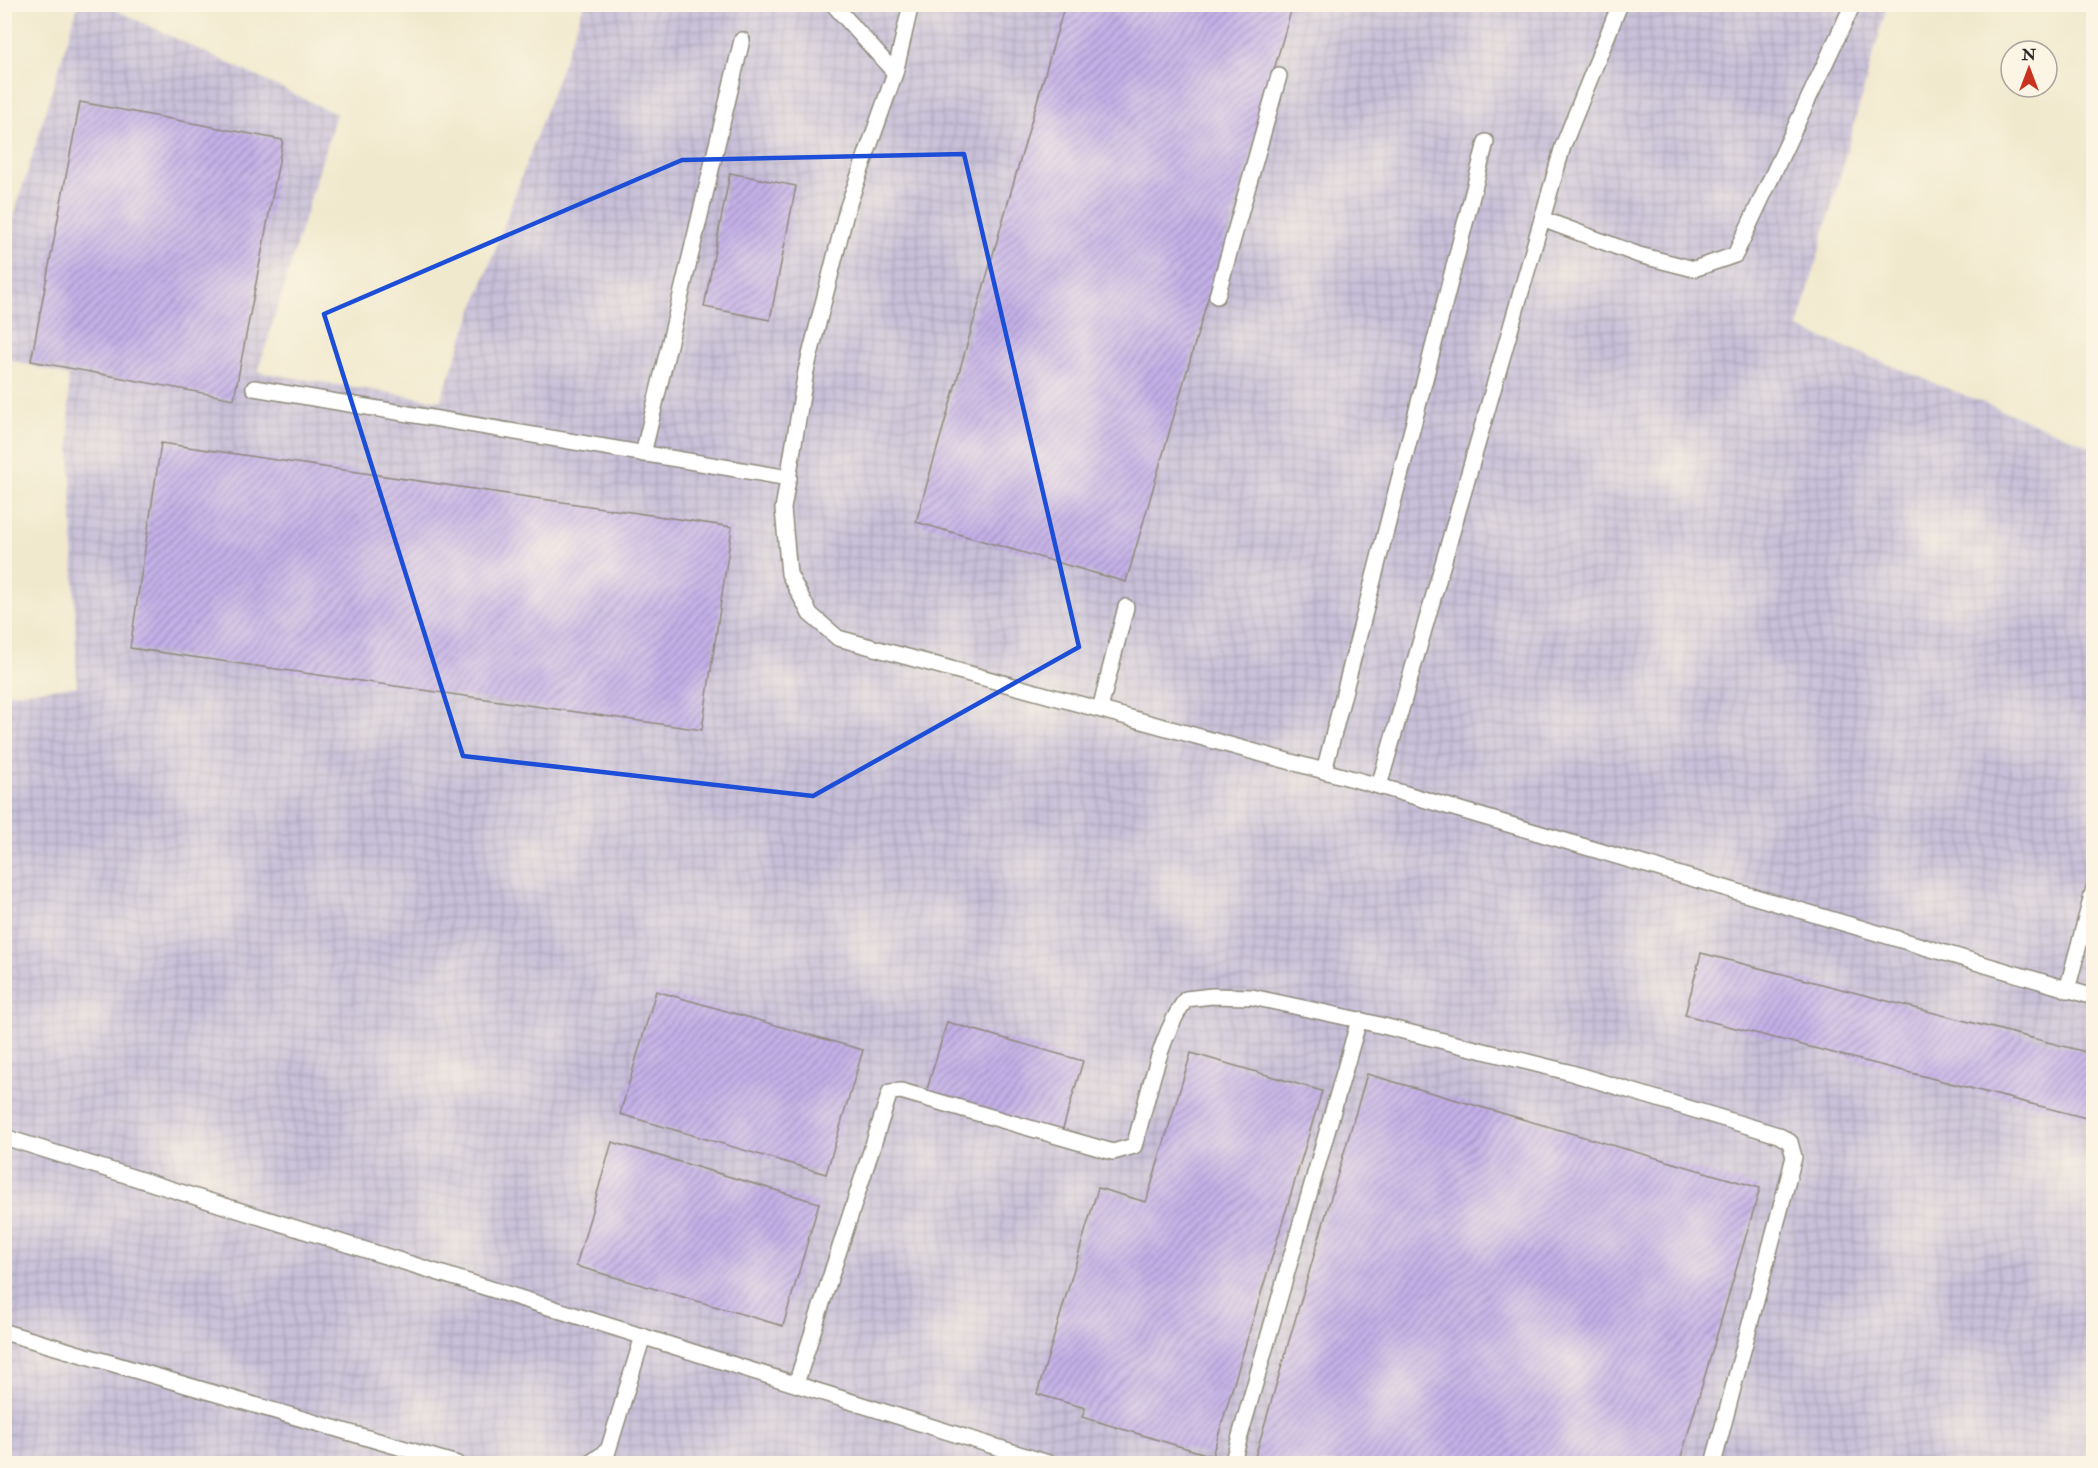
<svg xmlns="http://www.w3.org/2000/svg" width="2098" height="1468" viewBox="0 0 2098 1468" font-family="'IM FELL Double Pica',serif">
<defs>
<pattern id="industrial-grid" width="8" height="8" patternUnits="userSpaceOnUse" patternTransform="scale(1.5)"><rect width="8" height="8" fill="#c7c0d8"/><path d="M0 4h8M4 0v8" fill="none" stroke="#aba5ba"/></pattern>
<pattern id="building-hatch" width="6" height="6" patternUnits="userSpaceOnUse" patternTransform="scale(1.5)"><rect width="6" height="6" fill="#c4b1e8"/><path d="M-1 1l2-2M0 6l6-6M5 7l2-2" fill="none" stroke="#9f90bc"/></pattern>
</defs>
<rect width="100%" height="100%" fill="#fcf5e5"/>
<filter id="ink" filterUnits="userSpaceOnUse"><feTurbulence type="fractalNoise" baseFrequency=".0167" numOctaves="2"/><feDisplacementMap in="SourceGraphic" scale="12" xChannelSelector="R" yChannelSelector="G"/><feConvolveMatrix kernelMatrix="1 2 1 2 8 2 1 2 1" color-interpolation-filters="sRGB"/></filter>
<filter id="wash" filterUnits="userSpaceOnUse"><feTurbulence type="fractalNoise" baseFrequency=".008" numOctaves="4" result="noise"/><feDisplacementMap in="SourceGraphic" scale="24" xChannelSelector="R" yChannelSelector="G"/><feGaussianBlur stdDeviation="1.35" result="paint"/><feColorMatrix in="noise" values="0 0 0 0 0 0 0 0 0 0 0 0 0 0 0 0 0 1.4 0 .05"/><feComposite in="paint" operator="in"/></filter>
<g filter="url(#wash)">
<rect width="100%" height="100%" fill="#f1e9cd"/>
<path fill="url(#industrial-grid)" d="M78 5H105L336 114 258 372 440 401 584 5H1887L1798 328 2093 447V1463L5 1464V694L77 686 68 376 5 358V245Z"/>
<g id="blocks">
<g fill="url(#building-hatch)">
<path d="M1065 4H1293L1126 582 916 522Z"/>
<path d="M80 102 283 140 234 399 31 361Z"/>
<path d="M730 173 796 186 770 320 704 307Z"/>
<path d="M161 443 732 527 702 730 130 648Z"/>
<path d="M1701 953 2094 1054V1120L1685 1015Z"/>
<path d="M656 991 863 1050 826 1174 620 1114Z"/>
<path d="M947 1022 1083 1061 1061 1135 925 1096Z"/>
<path d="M1191 1053 1322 1091 1212 1456 1082 1417 1085 1408 1037 1394 1098 1188 1146 1202Z"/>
<path d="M1367 1074 1760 1188 1679 1464H1253Z"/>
<path d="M612 1142 819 1203 783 1326 576 1266Z"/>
</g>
</g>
</g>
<g filter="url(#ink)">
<use href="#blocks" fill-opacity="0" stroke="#8e8a7c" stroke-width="1.5"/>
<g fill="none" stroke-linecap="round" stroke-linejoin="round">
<defs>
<g id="service">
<path d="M833 4 895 73"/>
<path d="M911 4 895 73 847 209 806 371 783 509 789 574 810 614 838 638 1379 786 2094 997"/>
<path d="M1542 219 1639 255 1694 269 1735 255 1853 4"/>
<path d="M1217 296 1279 76"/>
<path d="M254 388 789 478"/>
<path d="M643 454 742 40"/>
<path d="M1100 709 1126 607"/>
<path d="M1324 771 1486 142"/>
<path d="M1379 786 1563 146 1620 4"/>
<path d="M2067 990 2094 888"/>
<path d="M4 1137 1051 1464"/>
<path d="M4 1332 457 1464"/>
<path d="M796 1384 890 1092 901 1091 1113 1152 1134 1146C1148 1100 1158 1038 1186 999L1212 996 1252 997 1359 1020 1568 1072 1778 1135 1790 1142 1794 1157 1713 1464"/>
<path d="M589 1464 608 1450"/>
<path d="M604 1464 643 1336"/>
<path d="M1232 1464 1359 1020"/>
</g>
</defs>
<use href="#service" stroke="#8e8a7c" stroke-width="18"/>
<use href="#service" stroke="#fff" stroke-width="15"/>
</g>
</g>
<path fill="none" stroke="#1d4ed8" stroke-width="4.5" stroke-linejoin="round" d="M964 154 1079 647 813 796 463 756 324 314 682 160Z"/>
<rect width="2098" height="1468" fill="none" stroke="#fcf5e5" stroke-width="24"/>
<g transform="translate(2029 69)"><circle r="28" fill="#fcf5e5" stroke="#a8a49b" stroke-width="1.5"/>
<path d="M0-4.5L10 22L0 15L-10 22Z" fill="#c8321e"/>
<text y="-9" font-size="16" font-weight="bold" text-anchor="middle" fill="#2b2b2b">N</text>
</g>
</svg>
